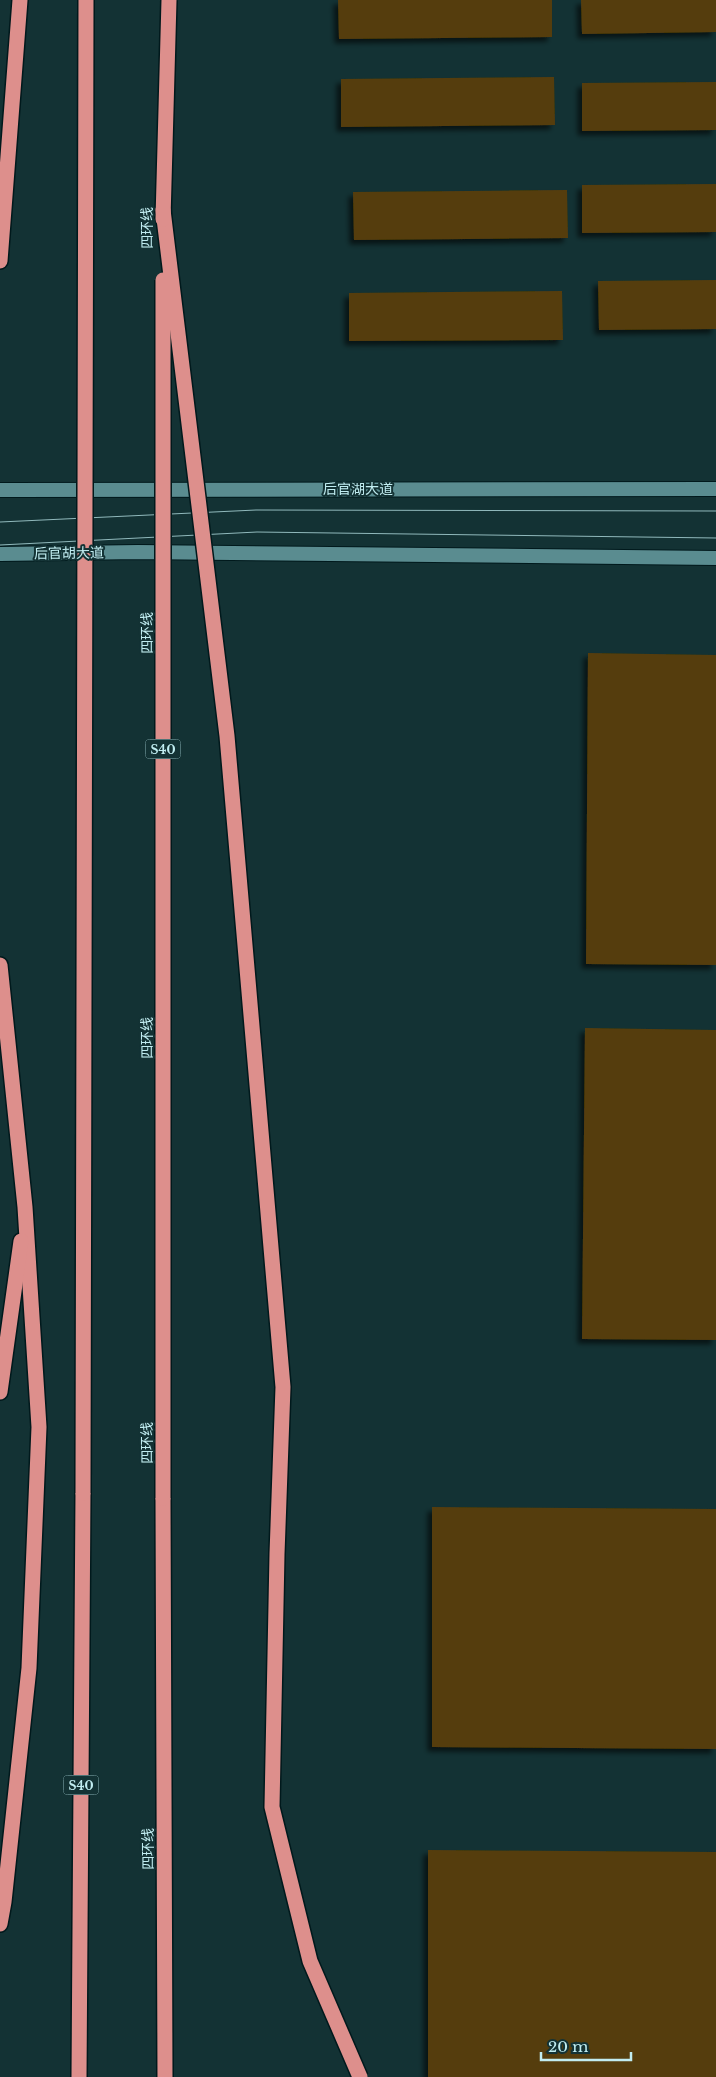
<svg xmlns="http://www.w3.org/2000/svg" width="716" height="2077" viewBox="0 0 716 2077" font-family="'Libre Baskerville','Noto Sans SC',serif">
<defs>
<filter id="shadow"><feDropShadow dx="-4.5" dy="4.5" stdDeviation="2.5" flood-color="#0009"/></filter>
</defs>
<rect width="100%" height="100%" fill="#133234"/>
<g fill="#553d09" filter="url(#shadow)">
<path d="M338 0H552V37L339 39Z"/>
<path d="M581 0H716V32L582 34Z"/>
<path d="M554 77 555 125 341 127V79Z"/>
<path d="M716 82V130L582 131V83Z"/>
<path d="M716 184V232L582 233V185Z"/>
<path d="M567 190 568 238 354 240 353 192Z"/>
<path d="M716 280V329L599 330 598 281Z"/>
<path d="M562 291 563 340 349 341V293Z"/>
<path d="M588 653 716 655V965L586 964Z"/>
<path d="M585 1028 716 1030V1340L582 1339Z"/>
<path d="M432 1507 716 1509V1749L432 1747Z"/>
<path d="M428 1850 716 1852V2077H428Z"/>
</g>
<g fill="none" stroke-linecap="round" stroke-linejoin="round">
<defs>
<g id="secondary">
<path d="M0 490 716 489"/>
<path d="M0 554 138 552 716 558"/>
</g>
<g id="motorway">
<path d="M0 261 20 0"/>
<path d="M0 965 25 1207 39 1427 29 1668 4 1902 0 1924"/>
<path d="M0 1392 21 1241"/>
<path d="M163 1498 165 2077"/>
<path d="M79 2077 83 1493"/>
</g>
</defs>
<use href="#secondary" stroke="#00191c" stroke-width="16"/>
<use href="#motorway" stroke="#00191c" stroke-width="18"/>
<use href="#secondary" stroke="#5a8c90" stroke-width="14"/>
<use href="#motorway" stroke="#dd8f8c" stroke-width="15"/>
<g stroke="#91b9bc" stroke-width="1">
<path d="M0 522 256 510 716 511"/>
<path d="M0 545 257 532 716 538"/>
</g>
<defs>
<g id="motorway-bridge">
<path d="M163 210 227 736 283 1387 277 1554 272 1807 310 1961 360 2077"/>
<path d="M163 219 169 0"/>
<path d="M83 1493 86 0"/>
<path d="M163 1498V280"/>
</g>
</defs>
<use href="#motorway-bridge" stroke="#00191c" stroke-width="18" stroke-linecap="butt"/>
<use href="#motorway-bridge" stroke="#dd8f8c" stroke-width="15"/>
</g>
<g text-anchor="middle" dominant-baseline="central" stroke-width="4" stroke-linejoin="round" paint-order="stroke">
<g fill="#133234" stroke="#8db5b8" stroke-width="1">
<rect x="145.5" y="739.5" width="35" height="19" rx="4"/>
<rect x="63.5" y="1775.5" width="35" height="19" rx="4"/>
</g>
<g font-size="12" font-weight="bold" fill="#c1edf1">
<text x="163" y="749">S40</text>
<text x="81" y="1785">S40</text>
</g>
<g font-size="14" fill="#c1edf1" stroke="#133234">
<text transform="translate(147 228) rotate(-90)">四环线</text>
<text x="358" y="489">后官湖大道</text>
<text transform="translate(69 553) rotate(-1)">后官胡大道</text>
<text transform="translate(147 633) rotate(-90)">四环线</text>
<text transform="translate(147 1038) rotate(-90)">四环线</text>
<text transform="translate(147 1443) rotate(-90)">四环线</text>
<text transform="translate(148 1849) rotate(-90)">四环线</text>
</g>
</g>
<path d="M541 2052v8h90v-8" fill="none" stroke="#c1edf1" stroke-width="2.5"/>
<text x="548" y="2052" font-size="15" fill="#c1edf1" stroke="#133234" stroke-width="4" paint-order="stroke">20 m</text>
</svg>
